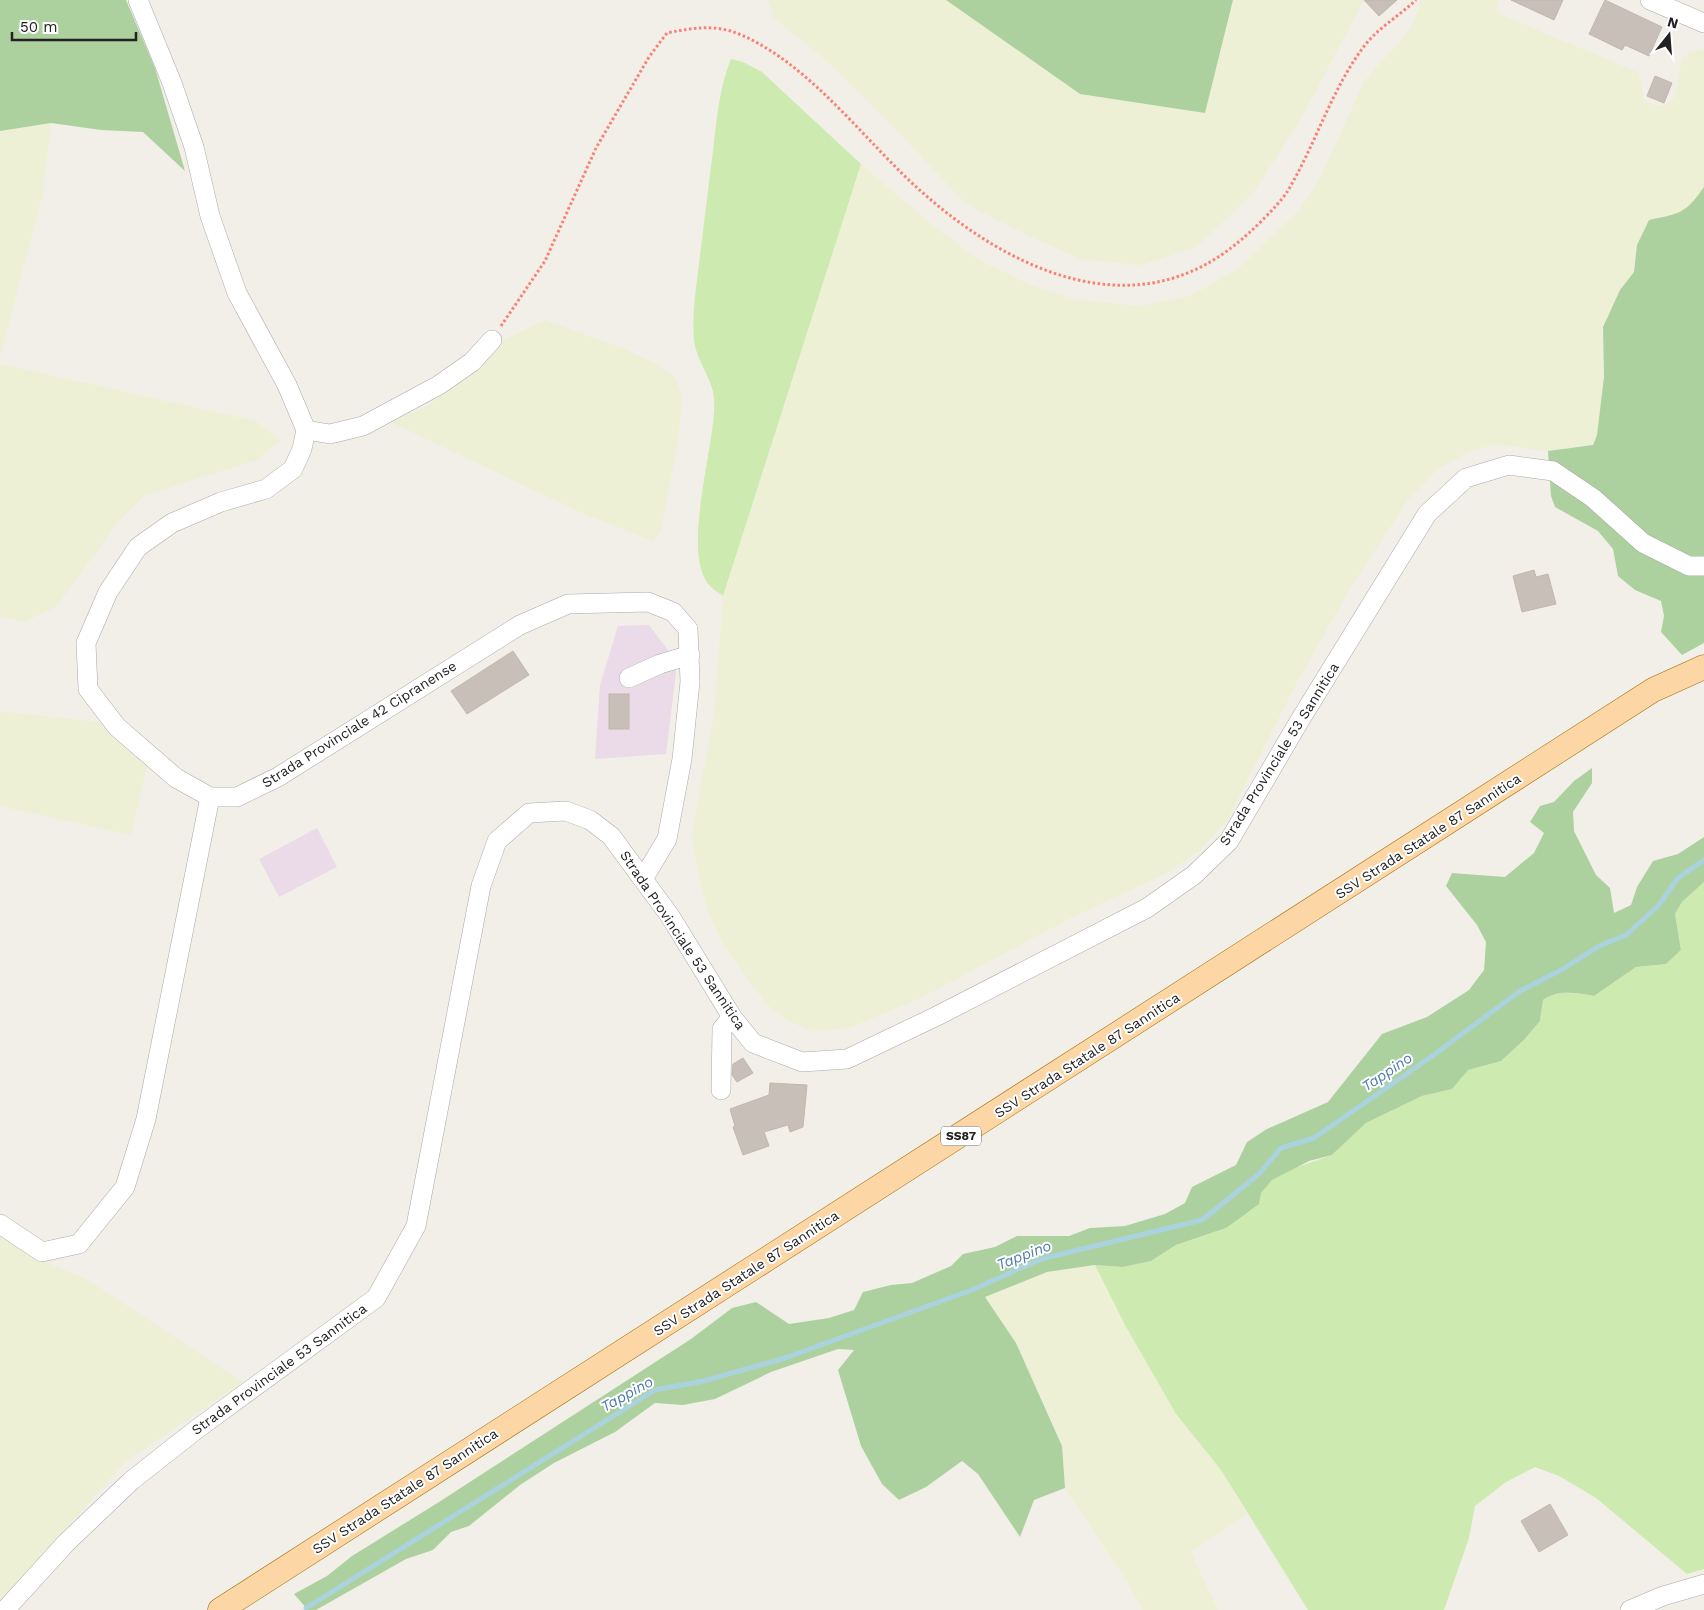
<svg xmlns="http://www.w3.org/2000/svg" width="1704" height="1610" viewBox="0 0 1704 1610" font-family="'Work Sans',sans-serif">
<rect width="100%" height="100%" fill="#f2efe9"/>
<g fill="#ebdbe8">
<path d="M649 625 673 657 676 673 666 754 595 759 600 685 618 626Z"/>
<path d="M317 828 337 867 279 897 259 859Z"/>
</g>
<g fill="#eef0d5">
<path d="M768 0H946L1080 94 1205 113 1233 0H1364L1299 123 1253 193 1197 247 1142 265 1083 260 1024 234 966 204 871 104 823 58 774 18Z"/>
<path d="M1422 0H1498L1496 9 1502 15 1638 72 1641 79 1644 99 1652 104 1660 106 1668 103 1675 96 1682 58 1689 53 1704 49V187L1691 206 1680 214 1649 220 1637 245 1634 272 1620 290 1603 327 1604 377 1597 435 1593 445 1548 451 1494 444 1467 453 1437 470 1408 500 1354 582 1295 686 1226 823 1198 852 1167 873 1071 918 919 999 849 1028 812 1032 785 1019 765 1003 724 946 708 912 700 881 691 836 714 714 723 596 861 164 929 222 979 260 1033 286 1079 300 1140 306 1190 296 1239 268 1301 208 1319 180 1364 81 1404 37 1411 27Z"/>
<path d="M51 123 43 193 0 357V131Z"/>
<path d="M545 320 625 349 660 366 676 379 682 395 679 436 661 531 652 541 584 514 390 422 426 407 506 339Z"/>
<path d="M0 364 256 421 280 440 258 460 145 495 120 520 56 607 24 622 0 616Z"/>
<path d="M0 711 99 722 148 761 131 835 0 806Z"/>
<path d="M0 1229 52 1265 85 1278 243 1382 125 1462 0 1604Z"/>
<path d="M1095 1265 1125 1325 1176 1414 1221 1470 1247 1514 1191 1552 1218 1610H1143L1132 1590 1065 1488 1062 1446 1042 1399 985 1297 1047 1272Z"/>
</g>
<g fill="#cdebb0">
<path d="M731 59 743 62 762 72 861 164 723 596C719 593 714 590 711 587 678 555 718 440 714 397 712 378 696 360 694 340 692 317 695 295 698 272 702 239 706 207 710 174 716 136 716 96 731 59Z"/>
<path d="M1704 882V1569L1687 1574 1596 1498 1559 1476 1535 1467 1506 1482 1475 1506 1469 1538 1444 1610H1308L1221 1470 1176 1414 1125 1325 1095 1265 1123 1267 1151 1261 1176 1245 1226 1228 1272 1180 1286 1171 1332 1155 1366 1123 1422 1096 1452 1089 1467 1070 1501 1061 1524 1040 1540 1021 1543 1000C1558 989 1576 993 1594 996L1636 967 1666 964 1681 950 1675 914 1682 902Z"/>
</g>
<g fill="#add19e">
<path d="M0 0H126L155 68 185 171 143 132 101 130 51 123 0 131Z"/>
<path d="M946 0H1233L1205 113 1080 94Z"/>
<path d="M1704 187V643L1682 655 1661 632 1664 616 1661 601 1635 590 1618 576 1613 549 1598 531 1555 507 1551 496 1548 451 1593 445 1597 435 1604 377 1603 327 1620 290 1634 272 1637 245 1649 220C1681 213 1685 214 1704 187Z"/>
<path d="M1592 768V783L1573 812 1574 831 1596 875 1610 888 1614 913 1631 905 1637 887 1653 861 1678 854 1704 837V882L1682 902 1675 914 1681 950 1666 964 1636 967 1594 996C1577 993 1558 989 1543 1000L1540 1021 1524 1040 1501 1061 1468 1070 1452 1089 1422 1096 1366 1123 1332 1155 1309 1161 1272 1180 1261 1193 1259 1204 1226 1228 1176 1245 1151 1261 1123 1267 1095 1265 1047 1272 985 1297 1016 1343 1062 1446 1065 1488 1034 1500 1020 1537 978 1474 962 1461 926 1487 899 1500 882 1484 861 1446 838 1370 854 1350 838 1349 771 1372 715 1399 683 1405 655 1403 615 1432 554 1463 520 1485 469 1526 451 1532 433 1550 406 1559 316 1610H308L294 1594 327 1576 352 1556 439 1502 691 1339 732 1308 756 1302 789 1324 829 1318 854 1310 863 1292 891 1285 912 1283 951 1266 963 1254 995 1247 1017 1236H1069L1090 1228 1125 1226 1165 1214 1185 1203 1192 1187 1236 1165 1247 1142 1267 1129 1328 1102 1382 1034 1427 1017 1469 990 1484 970 1486 942 1477 925 1446 886 1452 873 1505 877 1534 853 1544 833 1530 822 1540 806 1554 802 1574 781Z"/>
</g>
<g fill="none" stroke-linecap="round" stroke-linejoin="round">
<path stroke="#aad3df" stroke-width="5" d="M306 1608 655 1390 704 1381 785 1358 972 1290 1041 1259 1202 1220 1259 1174 1281 1148 1314 1138 1431 1057 1520 991 1563 969 1599 946 1626 935 1658 906 1678 878 1704 860"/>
</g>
<g fill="#c7bfb8" stroke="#c4b6ab">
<path d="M1364 0H1397L1379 16Z"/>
<path d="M1511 0H1563L1554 20Z"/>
<path d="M1605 0 1662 27 1649 56 1625 45 1622 50 1589 34Z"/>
<path d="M1655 76 1672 83 1664 103 1647 96Z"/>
<path d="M1534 570 1536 577 1548 574 1556 604 1522 612 1513 576Z"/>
<path d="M513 651 529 675 467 714 451 691Z"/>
<rect x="609" y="694" width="20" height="35"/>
<path d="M743 1058 753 1073 737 1082 732 1075 733 1064Z"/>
<path d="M770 1083 807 1085 803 1127 790 1132 788 1125 764 1132 769 1146 743 1155 733 1127 735 1126 730 1109 769 1095Z"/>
<path d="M1550 1504 1568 1535 1539 1552 1521 1521Z"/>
</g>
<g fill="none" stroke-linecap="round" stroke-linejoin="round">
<defs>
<g id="minor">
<path d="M138 0 172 83 194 147 210 216 237 293 287 385 306 430 302 449 293 469 266 489 221 502 172 523 138 547 108 592 86 643 88 689 117 727 176 778 210 797H237L278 777 520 625 568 604 648 602 673 612 688 629 690 682 682 759 667 839 643 879"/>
<path d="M1650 0 1704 23"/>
<path d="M306 430 330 434 363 426 439 385 472 362 492 340"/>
<path d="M629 678 660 664 690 655"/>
<path d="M721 1090 722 1029 732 1017"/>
<path d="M0 1224 42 1252 79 1244 125 1187 146 1119 210 797"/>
<path d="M5 1610 66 1543 131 1481 197 1429 376 1298 416 1226 481 886 497 841 529 813 566 811 590 820 611 836 670 916 732 1017 753 1043 802 1062 847 1059 937 1016 1147 908 1194 875 1229 841 1300 720 1427 514 1466 478 1509 465 1553 471 1593 498 1643 543 1689 566H1704"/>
<path d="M1630 1610 1663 1596 1704 1584"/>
</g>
<path id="major" d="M220 1610 1653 690 1704 667"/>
</defs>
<use href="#minor" stroke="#a9a9a9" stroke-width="20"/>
<use href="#major" stroke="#a06b00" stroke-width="25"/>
<path stroke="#fa8072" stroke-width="3" stroke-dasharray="2.5 2.5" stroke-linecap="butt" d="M501 326 545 261 596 148 649 57 667 33C692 28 715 24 739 34 811 64 866 143 923 193 1010 270 1133 328 1236 244 1249 234 1278 206 1287 192 1315 146 1330 93 1362 49 1376 29 1398 17 1416 0"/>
<use href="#minor" stroke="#fff" stroke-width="19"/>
<use href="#major" stroke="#fcd6a4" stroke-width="24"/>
</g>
<g text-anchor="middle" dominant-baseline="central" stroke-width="4" stroke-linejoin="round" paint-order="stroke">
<rect fill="#fff" stroke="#646464" stroke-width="1" x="941" y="1126.5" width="40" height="19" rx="4"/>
<g font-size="12" font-weight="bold" fill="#222">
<text x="961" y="1136">SS87</text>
</g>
<g font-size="14" fill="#222" stroke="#fff">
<text transform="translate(359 724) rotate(-32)">Strada Provinciale 42 Cipranense</text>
<text transform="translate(1279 754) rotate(-58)">Strada Provinciale 53 Sannitica</text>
<text transform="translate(1428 836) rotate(-33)">SSV Strada Statale 87 Sannitica</text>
<text transform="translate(683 940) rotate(56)">Strada Provinciale 53 Sannitica</text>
<text transform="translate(1087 1055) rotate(-33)">SSV Strada Statale 87 Sannitica</text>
<text transform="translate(746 1273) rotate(-33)">SSV Strada Statale 87 Sannitica</text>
<text transform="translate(279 1369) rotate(-36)">Strada Provinciale 53 Sannitica</text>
<text transform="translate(405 1491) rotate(-33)">SSV Strada Statale 87 Sannitica</text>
</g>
<g font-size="15" font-style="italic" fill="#4a7aab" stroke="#fff">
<text transform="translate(1387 1072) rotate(-34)">Tappino</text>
<text transform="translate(1024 1255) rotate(-21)">Tappino</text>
<text transform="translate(627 1394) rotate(-29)">Tappino</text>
</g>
</g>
<g transform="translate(1669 35) rotate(17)" stroke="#ffffff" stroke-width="4" paint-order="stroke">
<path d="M0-4L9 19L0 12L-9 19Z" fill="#222222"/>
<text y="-8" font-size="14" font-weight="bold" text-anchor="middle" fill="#222222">N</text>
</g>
<path d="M12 32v8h124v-8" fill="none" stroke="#222222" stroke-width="2.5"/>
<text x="20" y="32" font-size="15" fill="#222222" stroke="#ffffff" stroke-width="4" paint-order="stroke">50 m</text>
</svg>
